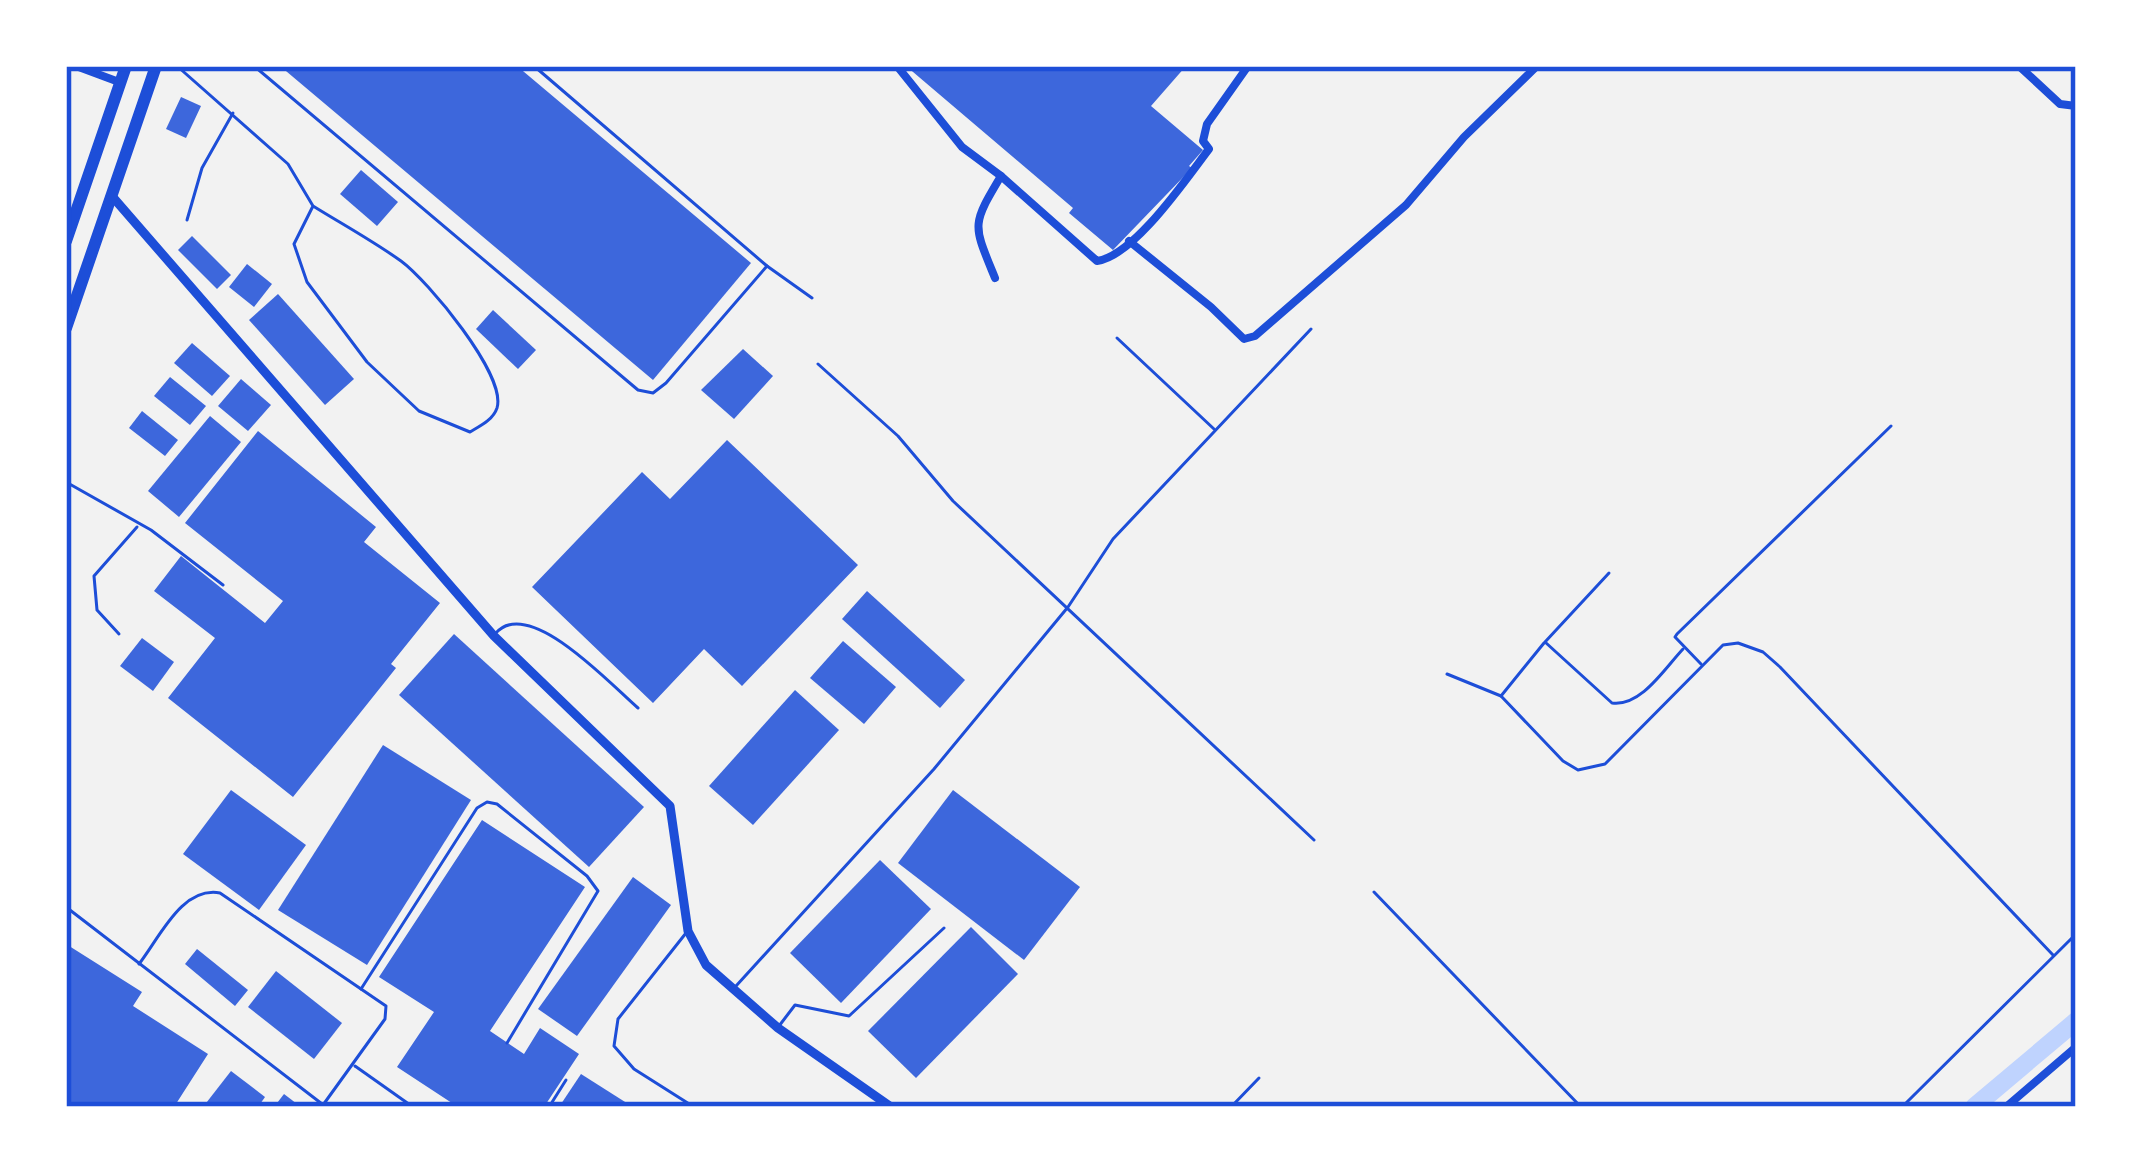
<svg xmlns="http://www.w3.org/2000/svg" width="2142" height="1173" viewBox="0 0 2142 1173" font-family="'Exo 2',sans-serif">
<rect width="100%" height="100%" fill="#f2f2f2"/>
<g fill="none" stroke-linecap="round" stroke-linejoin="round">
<path stroke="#bfd3fe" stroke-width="18" d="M1974 1107 2076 1021"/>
</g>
<g fill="#3d67dc">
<path d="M280 66H517L751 263 653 380Z"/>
<path d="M906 66H1186L1151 106 1203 150 1189 166 1192 168 1113 250 1069 213 1073 208Z"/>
<path d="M181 97 201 106 186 138 166 129Z"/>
<path d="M361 170 398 202 377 226 340 194Z"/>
<path d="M192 236 231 275 217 289 178 250Z"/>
<path d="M247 264 272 284 254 307 229 287Z"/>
<path d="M278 294 354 379 325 405 249 320Z"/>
<path d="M493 310 536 350 518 369 476 329Z"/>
<path d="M192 343 230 376 212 396 174 363Z"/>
<path d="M743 349 773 376 734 419 701 390Z"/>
<path d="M170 377 206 406 190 425 154 396Z"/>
<path d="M241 379 271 405 248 431 218 406Z"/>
<path d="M142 411 178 440 165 456 129 428Z"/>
<path d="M210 416 241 442 179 517 148 491Z"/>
<path d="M258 431 376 527 364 542 440 603 391 664 396 668 293 797 168 698 215 638 154 591 181 556 265 623 283 601 185 523Z"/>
<path d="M727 440 858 565 742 686 704 649 653 703 532 587 642 472 670 499Z"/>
<path d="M867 591 965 680 940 708 842 619Z"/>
<path d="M454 634 644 807 589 867 399 695Z"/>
<path d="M142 638 174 662 153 691 120 666Z"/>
<path d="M843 641 896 687 864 724 810 678Z"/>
<path d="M795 690 839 730 753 825 709 786Z"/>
<path d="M383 745 471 800 367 965 278 910Z"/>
<path d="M231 790 306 845 259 910 183 854Z"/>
<path d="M953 790 1080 887 1024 960 898 863Z"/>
<path d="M482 820 585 887 490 1031 524 1054 540 1028 579 1054 544 1107H458L397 1067 434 1012 379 977Z"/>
<path d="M880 860 931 909 841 1003 790 953Z"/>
<path d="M633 877 671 905 577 1036 538 1009Z"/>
<path d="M971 927 1018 974 916 1078 868 1031Z"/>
<path d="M66 944 142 992 133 1006 208 1054 174 1107H66Z"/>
<path d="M197 949 248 990 235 1006 185 964Z"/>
<path d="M276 971 342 1023 314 1059 248 1007Z"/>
<path d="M231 1071 265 1097 258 1107H203Z"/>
<path d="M581 1074 633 1107H559Z"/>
<path d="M284 1094 301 1107H274Z"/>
</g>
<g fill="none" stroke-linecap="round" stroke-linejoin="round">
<g stroke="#1d4ed8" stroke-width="3">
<path d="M177 66 288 164 313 206 294 244 307 282 367 362 419 411 470 432C480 426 493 420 497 408 507 375 427 280 401 261 373 241 342 224 313 206"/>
<path d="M254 66 638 390 653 393 666 383 767 266"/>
<path d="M534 66 767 266 812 298"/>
<path d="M187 220 202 168 233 113"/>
<path d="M1117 338 1214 429"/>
<path d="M818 364 898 436 953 501 1314 840"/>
<path d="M66 482 151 530 223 585"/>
<path d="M1609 573 1545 642 1612 703C1641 707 1665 668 1683 649"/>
<path d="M119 634 97 610 94 576 137 527"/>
<path d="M495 634C528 594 611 685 638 708"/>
<path d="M1701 664 1675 637 1677 634 1891 426"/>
<path d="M1447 674 1501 696 1563 761 1578 770 1605 764 1723 645 1738 643 1763 652 1780 667 2053 955"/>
<path d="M1501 696 1544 643"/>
<path d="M1374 892 1581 1107"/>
<path d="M66 907 326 1107"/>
<path d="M686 933 618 1019 614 1046 634 1069 694 1107"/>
<path d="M139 964C160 937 182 886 220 893L386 1006 385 1019 323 1105"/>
<path d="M736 986 934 769 1068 607 1113 539 1311 329"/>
<path d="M361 989 477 808 487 802 497 804 587 876 598 891 507 1043"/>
<path d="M779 1026 795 1005 849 1016 944 928"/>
<path d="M355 1066 413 1107"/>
<path d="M549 1107 566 1080"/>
<path d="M1231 1107 1259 1078"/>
<path d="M1902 1107 2076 934"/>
</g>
<g stroke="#1d4ed8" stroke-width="8">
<path d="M76 66 119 82"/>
<path d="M897 66 962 147 1001 176 1097 261C1134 256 1186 179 1209 149L1203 141 1207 124 1248 66"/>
<path d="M2019 66 2060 104 2076 106"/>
<path d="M1129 241 1211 307 1244 339 1255 336 1406 205 1464 137 1537 66"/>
<path d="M995 278C973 224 971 226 1001 176"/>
<path d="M2006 1107 2076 1047"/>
</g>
<path stroke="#1d4ed8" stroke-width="9" d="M111 195 494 636 670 806 688 931 706 965 778 1028 891 1107"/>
<g stroke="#1d4ed8" stroke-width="12">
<path d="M66 241 126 66"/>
<path d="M66 328 156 66"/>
</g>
</g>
<rect width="2142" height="1173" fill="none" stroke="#ffffff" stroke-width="138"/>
<rect x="69" y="69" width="2004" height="1035" fill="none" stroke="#1d4ed8" stroke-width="4.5"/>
</svg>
